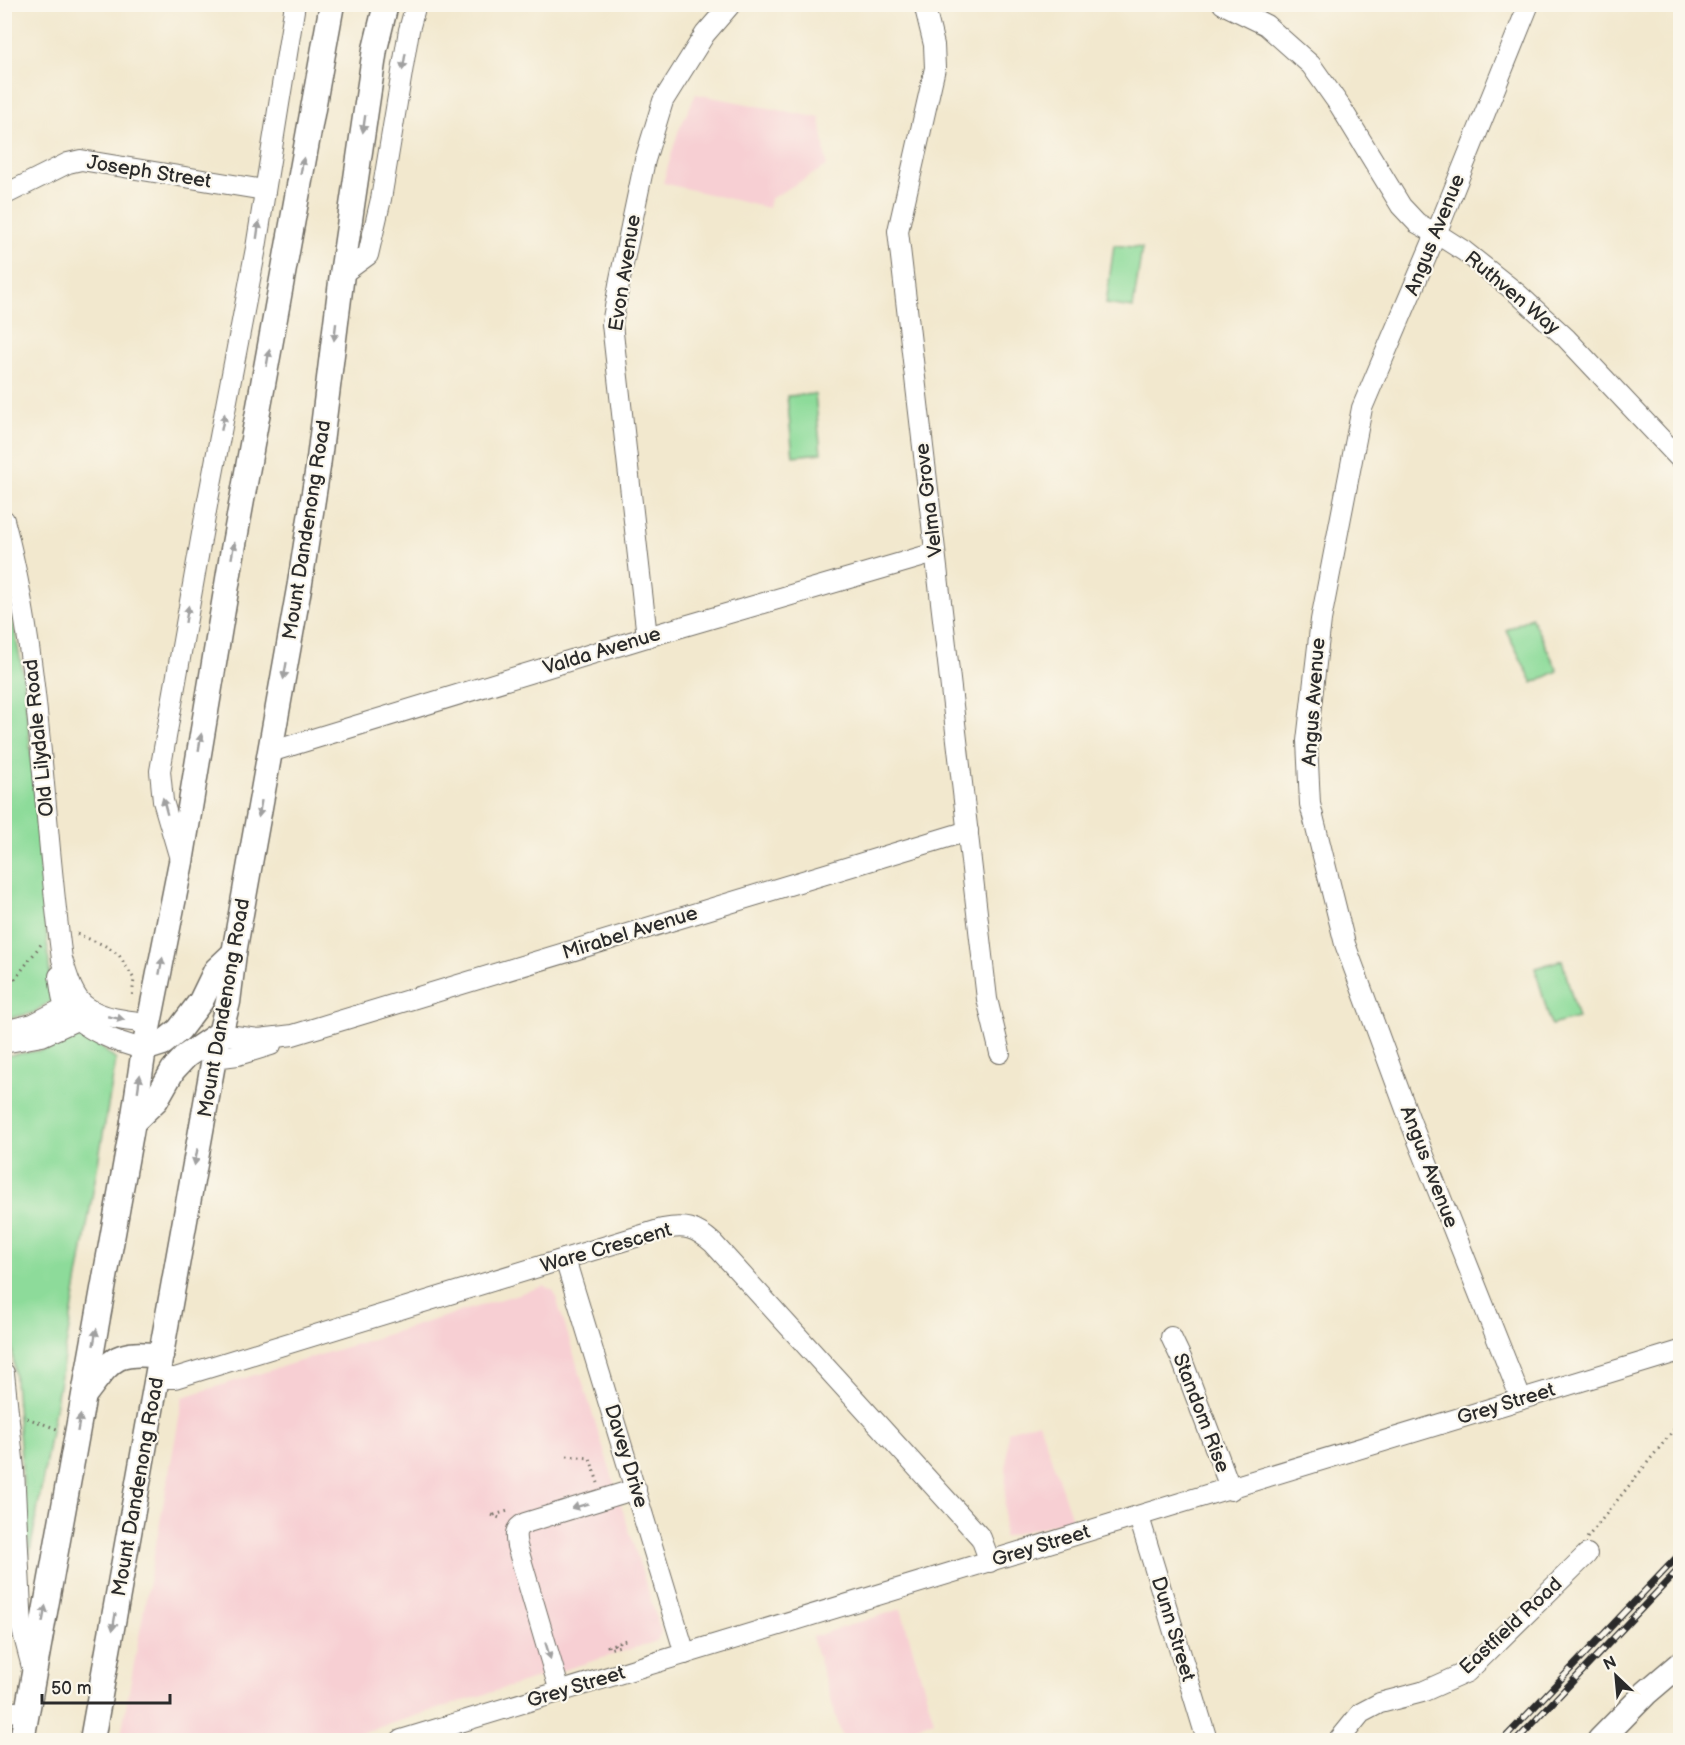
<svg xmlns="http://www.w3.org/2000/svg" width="1685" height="1745" viewBox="0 0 1685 1745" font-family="'Balsamiq Sans',sans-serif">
<rect width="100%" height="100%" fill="#fbf7ec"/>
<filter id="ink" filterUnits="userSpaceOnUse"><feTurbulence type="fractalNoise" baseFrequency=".0167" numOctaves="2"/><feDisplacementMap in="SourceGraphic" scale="12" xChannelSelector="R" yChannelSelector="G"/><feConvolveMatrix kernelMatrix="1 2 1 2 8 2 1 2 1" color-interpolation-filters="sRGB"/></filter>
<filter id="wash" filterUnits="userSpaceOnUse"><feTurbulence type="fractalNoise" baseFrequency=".008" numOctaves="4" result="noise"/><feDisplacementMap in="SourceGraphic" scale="24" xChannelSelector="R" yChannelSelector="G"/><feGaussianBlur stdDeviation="1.35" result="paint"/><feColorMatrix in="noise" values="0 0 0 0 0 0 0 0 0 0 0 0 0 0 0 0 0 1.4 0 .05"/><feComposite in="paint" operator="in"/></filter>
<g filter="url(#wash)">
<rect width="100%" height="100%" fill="#f2e8ce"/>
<g fill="#f7cfd3">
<path d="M696 94 820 118 827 166 770 199 768 208 663 183 678 132Z"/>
<path d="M544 1286 554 1291 661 1632 657 1641 338 1740H120L183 1397Z"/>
<path d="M1039 1422 1072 1519 1003 1537 1008 1431Z"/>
<path d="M901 1609 934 1721 870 1740H843L812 1637Z"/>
</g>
<g fill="#8ddb9a" stroke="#5c8362" stroke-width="1.5">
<path d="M1114 245 1142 248 1133 308 1106 304Z"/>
<path d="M815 394 821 453 793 456 787 396Z"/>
<path d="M4 576 23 673 35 795 52 1000 33 1013 5 1019Z"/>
<path d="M1531 617 1558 671 1533 683 1506 630Z"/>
<path d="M1562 960 1578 1018 1551 1025 1535 968Z"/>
<path d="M75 1036 97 1044 116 1060 29 1558 5 1254 4 1056 50 1049Z"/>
</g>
</g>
<g filter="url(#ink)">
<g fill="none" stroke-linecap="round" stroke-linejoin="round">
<defs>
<g id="minor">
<path d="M924 4 934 45 935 68 898 231 987 999 1000 1053"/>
<path d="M1223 4 1266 25 1311 65 1340 106 1401 206 1417 223 1442 237 1464 251 1518 294 1566 338 1680 459"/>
<path d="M4 195 68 163 81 160 264 190"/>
<path d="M342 274 368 255 381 199 409 30 416 4"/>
<path d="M4 520C42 663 42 813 62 959 67 974 72 996 85 1006 102 1019 129 1021 150 1023"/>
<path d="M647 637 612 324 620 279 645 160 663 101 705 34 731 4"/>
<path d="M270 752 647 637 935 553"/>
<path d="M180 859 163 801 160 771 208 500 256 248 295 4"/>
<path d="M59 976C61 985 61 1000 67 1008 83 1030 118 1043 144 1049"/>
<path d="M4 1031 33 1024 66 1007 78 1006"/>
<path d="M219 1034 259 1039 293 1035 968 831"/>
<path d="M9 1042 42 1036 79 1019"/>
<path d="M214 1058 238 1055 271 1045"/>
<path d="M565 1259 685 1654"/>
<path d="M1171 1337 1182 1360 1231 1490"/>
<path d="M4 1373 14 1469 22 1629 33 1671"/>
<path d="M158 1378H175L662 1229C686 1225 695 1227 713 1243L971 1527 981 1538 990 1562"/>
<path d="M1521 1399 1411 1123 1345 944 1310 804 1307 741 1321 620 1362 408 1436 234 1529 4"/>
<path d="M1139 1517 1207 1740"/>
<path d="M560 1692 517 1546C515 1536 514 1528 525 1523L636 1489"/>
<path d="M4 1710 27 1714"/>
<path d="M401 1740 1680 1351"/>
<path d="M1339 1740 1361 1713 1380 1703 1422 1692 1467 1672 1587 1554"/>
</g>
<g id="major">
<path d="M144 1049 163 1043 179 1030 201 1001 216 970 234 953"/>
<path d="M133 1122 156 1100 173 1070 186 1056 219 1034"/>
<path d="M86 1393C112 1359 115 1350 161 1356"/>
<path d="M22 1740 133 1122 144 1049 181 862 232 555 332 4"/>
<path d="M92 1740 214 1058 228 1002 234 953 300 583 318 467 342 274 375 49 386 4"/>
<path d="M1600 1740 1646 1693 1680 1664"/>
</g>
</defs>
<use href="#minor" stroke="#716d64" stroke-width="22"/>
<use href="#major" stroke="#716d64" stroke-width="27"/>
<g stroke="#716d64" stroke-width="3" stroke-dasharray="1.5 4.5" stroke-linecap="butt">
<path d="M77 934 104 945 119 955 134 979 132 998"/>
<path d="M4 994 42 943"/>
<path d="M27 1418 57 1429"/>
<path d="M567 1456 590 1458 598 1483"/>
<path d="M492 1515 502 1519"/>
<path d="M494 1515 508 1511"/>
<path d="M1587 1538 1680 1422"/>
<path d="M614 1644 608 1646 609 1649 620 1646 619 1642 629 1639"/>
</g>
<use href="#minor" stroke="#fff" stroke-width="20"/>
<use href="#major" stroke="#fff" stroke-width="24"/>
<defs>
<g id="rail">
<path d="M1503 1740 1680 1554"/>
<path d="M1517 1740 1680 1568"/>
</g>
</defs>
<use href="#rail" stroke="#2b2b2b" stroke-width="7"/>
<use href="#rail" stroke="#fbf7ec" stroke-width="4.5" stroke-dasharray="14" stroke-linecap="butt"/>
<path stroke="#716d64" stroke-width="3" stroke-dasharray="1.5 4.5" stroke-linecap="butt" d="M614 1644 617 1649"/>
</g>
<defs><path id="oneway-solid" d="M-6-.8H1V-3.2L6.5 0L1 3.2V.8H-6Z" transform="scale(1.5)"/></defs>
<g fill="#a0a0a0">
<use href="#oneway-solid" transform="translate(404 62) rotate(100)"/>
<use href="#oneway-solid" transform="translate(364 124) rotate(98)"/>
<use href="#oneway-solid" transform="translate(302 166) rotate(-80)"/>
<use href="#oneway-solid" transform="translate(258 230) rotate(-82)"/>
<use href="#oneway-solid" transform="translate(335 332) rotate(97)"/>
<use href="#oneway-solid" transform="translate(268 358) rotate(-80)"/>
<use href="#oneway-solid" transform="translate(223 422) rotate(-79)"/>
<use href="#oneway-solid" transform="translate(233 550) rotate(-80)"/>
<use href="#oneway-solid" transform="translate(187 614) rotate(-80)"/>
<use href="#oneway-solid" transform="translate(285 671) rotate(100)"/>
<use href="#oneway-solid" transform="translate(200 742) rotate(-81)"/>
<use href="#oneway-solid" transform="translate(165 806) rotate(-105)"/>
<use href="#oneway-solid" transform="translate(260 809) rotate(100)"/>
<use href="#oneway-solid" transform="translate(161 966) rotate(-79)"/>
<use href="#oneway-solid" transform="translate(116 1018) rotate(12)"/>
<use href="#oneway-solid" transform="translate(139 1083) rotate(-82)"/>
<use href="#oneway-solid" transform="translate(196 1157) rotate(100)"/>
<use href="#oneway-solid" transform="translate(95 1337) rotate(-80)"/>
<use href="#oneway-solid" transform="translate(79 1423) rotate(-80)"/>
<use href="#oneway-solid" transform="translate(580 1506) rotate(163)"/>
<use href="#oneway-solid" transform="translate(44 1614) rotate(-80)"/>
<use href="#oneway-solid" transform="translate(114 1622) rotate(100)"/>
<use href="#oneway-solid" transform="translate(548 1651) rotate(73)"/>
</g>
</g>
<g text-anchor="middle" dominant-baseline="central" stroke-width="4.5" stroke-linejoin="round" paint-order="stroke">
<g font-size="20" fill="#2b2b2b" stroke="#fbf7ec">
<text transform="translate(149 172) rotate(9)">Joseph Street</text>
<text transform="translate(1435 235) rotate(-68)">Angus Avenue</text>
<text transform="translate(625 273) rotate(-81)">Evon Avenue</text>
<text transform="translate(1512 293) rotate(40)">Ruthven Way</text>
<text transform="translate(929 500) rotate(-97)">Velma Grove</text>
<text transform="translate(307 530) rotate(-81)">Mount Dandenong Road</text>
<text transform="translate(602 651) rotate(-17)">Valda Avenue</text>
<text transform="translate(1314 702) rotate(-86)">Angus Avenue</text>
<text transform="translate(39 738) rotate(-96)">Old Lilydale Road</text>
<text transform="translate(630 933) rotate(-17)">Mirabel Avenue</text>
<text transform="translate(224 1008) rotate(-80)">Mount Dandenong Road</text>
<text transform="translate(1429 1167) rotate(69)">Angus Avenue</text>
<text transform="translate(606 1248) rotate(-16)">Ware Crescent</text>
<text transform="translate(1506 1404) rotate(-17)">Grey Street</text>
<text transform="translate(1201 1413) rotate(69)">Standom Rise</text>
<text transform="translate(626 1456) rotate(73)">Davey Drive</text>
<text transform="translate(138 1487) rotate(-80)">Mount Dandenong Road</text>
<text transform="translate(1041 1546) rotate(-17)">Grey Street</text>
<text transform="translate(1511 1626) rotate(-43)">Eastfield Road</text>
<text transform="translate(1173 1629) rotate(73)">Dunn Street</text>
<text transform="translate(576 1687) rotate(-17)">Grey Street</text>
</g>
</g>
<rect width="1685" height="1745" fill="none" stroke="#fbf7ec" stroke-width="24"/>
<g transform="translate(1616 1676) rotate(334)" stroke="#fbf7ec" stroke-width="4.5" paint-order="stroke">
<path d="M0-4.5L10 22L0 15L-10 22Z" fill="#2b2b2b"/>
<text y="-9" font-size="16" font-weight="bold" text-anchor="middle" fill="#2b2b2b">N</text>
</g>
<path d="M42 1694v9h128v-9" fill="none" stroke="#2b2b2b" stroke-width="3"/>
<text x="51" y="1694" font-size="18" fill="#2b2b2b" stroke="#fbf7ec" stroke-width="4.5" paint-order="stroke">50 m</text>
</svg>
